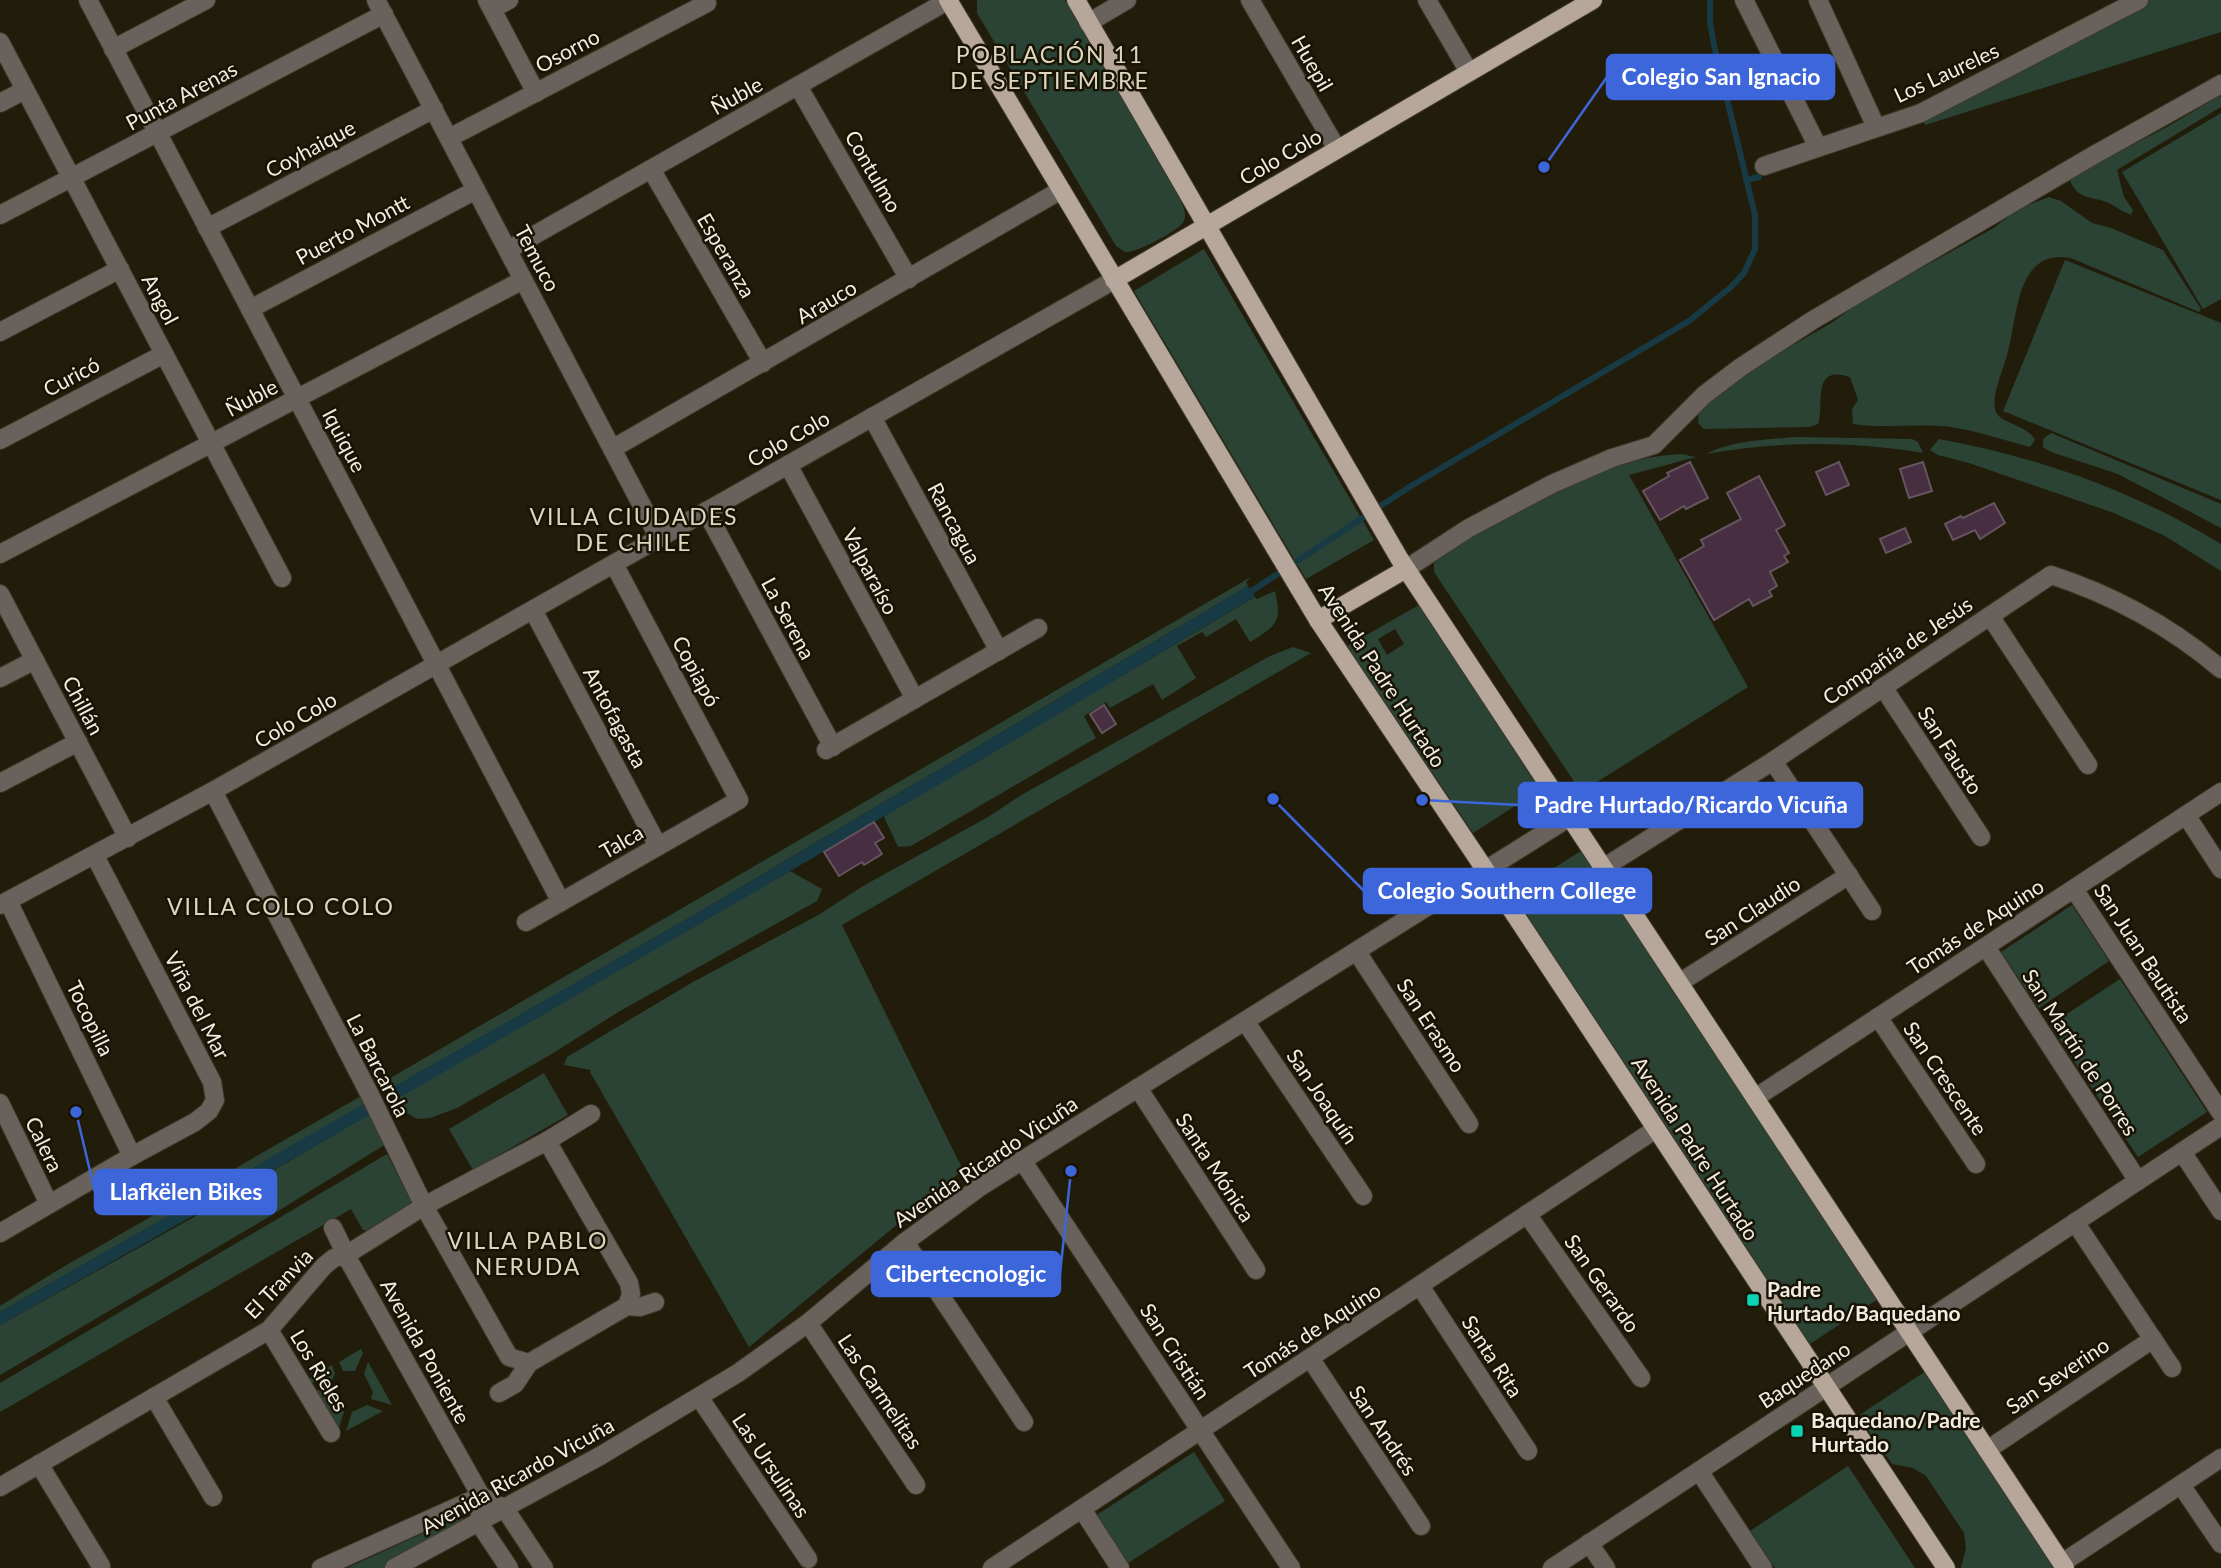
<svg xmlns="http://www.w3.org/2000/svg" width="2221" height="1568" viewBox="0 0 2221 1568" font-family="Lato,sans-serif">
<rect width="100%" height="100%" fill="#221d0b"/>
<g fill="#2a4335" fill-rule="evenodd">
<path d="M977 0H1065L1180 199C1183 206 1187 214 1184 221 1180 230 1135 254 1125 252 1125 252 1117 247 1116 246L977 13Z"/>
<path d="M2139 0H2221V32L1925 125 1921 113Z"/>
<path d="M2221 95V107L2117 170 2124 197 2133 210 2131 215C2123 212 2118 208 2111 204 2095 196 2077 201 2070 180L2085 169 2167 127Z"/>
<path d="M2221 113V299L2203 309 2122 172Z"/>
<path d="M2049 197 2061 201 2092 223 2111 228 2163 250 2201 309 2199 312 2071 258C2016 248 2018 315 2008 351 2004 369 1992 391 1995 409 1997 424 2026 423 2035 440L2030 447C2004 440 1977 431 1951 427 1918 423 1885 429 1853 424L1852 409 1858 400 1850 377C1810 364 1825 405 1818 424L1810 427 1704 429 1698 423 1699 411 1748 371 1833 322 1858 303 1992 229 2020 208Z"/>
<path d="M1204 249 1374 540 1306 579 1134 291Z"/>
<path d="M2065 260 2221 323V500L2003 411Z"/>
<path d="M2051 433 2221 504V528L2118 474 2051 452 2043 447V439Z"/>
<path d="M1796 437 1912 439 1918 442 1923 453C1850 441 1779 441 1706 454 1734 440 1765 440 1796 437Z"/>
<path d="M1939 439C2038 457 2134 491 2221 544V571L2165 536 2114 513 1969 463 1938 455 1930 450Z"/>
<path d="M1681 454 1696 457 1629 475 1748 687 1581 792 1434 572V563C1458 542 1485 528 1512 513 1565 484 1620 457 1681 454Z"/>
<path d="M1251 577 1246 582 1248 586 694 915 391 1089 387 1080Z"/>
<path d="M1275 591C1282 623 1277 625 1250 642L1236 619 1206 637 1202 632 1177 646 1196 678 1162 700 1153 684 1110 708 1106 702 1084 716 1096 738 911 846 898 847 884 817 885 815C1010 744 1131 669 1255 597L1257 599Z"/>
<path d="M1419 605 1540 790 1473 833 1347 646ZM1395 629 1404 644 1387 655 1378 639Z"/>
<path d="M1293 647 1311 653 842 925 963 1170 749 1347 590 1072 591 1070 564 1065 567 1057 693 982 820 914 863 886 988 817 1023 794 1270 656Z"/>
<path d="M1581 851 1878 1299 1810 1344 1513 894Z"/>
<path d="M790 871 822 889 817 901 620 1011 550 1055 457 1108 430 1118 417 1119 404 1111 396 1099Z"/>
<path d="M2072 905 2109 961 2039 1008 2001 952Z"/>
<path d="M2120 979 2207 1112 2138 1157 2050 1025Z"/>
<path d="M544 1073 568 1115 473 1170 449 1129Z"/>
<path d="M363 1095 366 1104 0 1312V1306L58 1270Z"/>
<path d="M371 1113 386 1144 262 1221 0 1375V1325L194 1217Z"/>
<path d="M387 1154 412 1202 410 1211 372 1232 363 1230 351 1209 0 1412V1383Z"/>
<path d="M361 1349 363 1353 355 1371H343L339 1362Z"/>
<path d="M368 1362 392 1405 371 1399 373 1392 364 1374Z"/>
<path d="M332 1365 335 1374 329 1385 311 1382 309 1379Z"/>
<path d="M1926 1371 2056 1568H1961L1966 1548 1964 1533 1926 1476 1913 1468 1892 1464 1858 1416Z"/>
<path d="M314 1389 328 1392 336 1407 344 1412 338 1430Z"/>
<path d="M367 1405 383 1411 346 1431 352 1412Z"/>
<path d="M1194 1452 1225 1501 1128 1563 1095 1516Z"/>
<path d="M1848 1466 1915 1568H1775L1750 1531Z"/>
<path d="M459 1517 463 1518 465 1522 461 1527 384 1568H347Z"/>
</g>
<path fill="#173a45" d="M1248 586 1255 597C1156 654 1059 715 960 772 641 958 322 1144 0 1325V1312L694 915Z"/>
<path fill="#221d0b" d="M390 1087 398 1102 372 1116 365 1101Z"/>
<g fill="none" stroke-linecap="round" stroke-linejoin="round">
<g stroke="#173a45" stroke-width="6">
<path d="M1746 180 1759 177"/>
<path d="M1244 596 1411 486 1689 321 1731 287 1744 273 1755 249V215L1714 45 1710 22V0"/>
</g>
</g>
<g fill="#472f41" stroke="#665460" stroke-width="2">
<path d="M1690 462 1708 498 1686 509 1684 506 1660 520 1643 491 1669 476 1667 473Z"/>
<path d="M1839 462 1849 485 1826 495 1816 472Z"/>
<path d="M1923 462 1932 491 1909 498 1900 469Z"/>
<path d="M1759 476 1785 525 1776 530 1789 553 1784 556 1788 562 1770 572 1777 586 1769 591 1772 596 1753 606 1749 599 1714 620 1680 560 1704 546 1701 540 1741 519 1727 493Z"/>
<path d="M1994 503 2005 523 1980 539 1975 530 1953 540 1945 524 1961 516 1963 518Z"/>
<path d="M1905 528 1911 542 1886 553 1880 539Z"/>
<path d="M1104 705 1116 724 1102 733 1090 714Z"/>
<path d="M874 822 884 838 875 843 882 854 864 865 862 862 839 876 824 852Z"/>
</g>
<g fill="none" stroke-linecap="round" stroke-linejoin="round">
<defs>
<g id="minor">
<path d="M88 0 561 902"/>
<path d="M376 0 659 538"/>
<path d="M487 0 536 93"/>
<path d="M1250 0 1337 149"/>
<path d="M1427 0 1469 72"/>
<path d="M1744 0 1818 147"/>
<path d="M1818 0 1876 127"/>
<path d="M492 9 509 0"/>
<path d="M1088 23 1127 0"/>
<path d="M0 42 282 578"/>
<path d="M113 49 206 0"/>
<path d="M798 86 909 279"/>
<path d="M0 103 25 90"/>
<path d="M449 138 707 3"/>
<path d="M1764 166 1921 113 2139 0"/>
<path d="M651 169 763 363"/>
<path d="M0 215 384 14"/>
<path d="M207 228 434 109"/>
<path d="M508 250 949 0"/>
<path d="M250 309 476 190"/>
<path d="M0 332 120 269"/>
<path d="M872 417 999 651"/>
<path d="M0 440 164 354"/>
<path d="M612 449 1061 190"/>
<path d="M788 465 915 699"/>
<path d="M706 511 833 747"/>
<path d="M0 554 523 280"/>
<path d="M1406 569 1469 528 1552 484 1612 458 1654 445 1704 395 1741 367 1813 320 2094 155 2221 84"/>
<path d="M0 594 128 838"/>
<path d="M533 610 658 846"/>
<path d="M1990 616 2088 765"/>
<path d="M0 678 35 660"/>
<path d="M1883 687 1981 837"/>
<path d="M826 750 1038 628"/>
<path d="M1773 761 1872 911"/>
<path d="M0 783 78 742"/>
<path d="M213 791 370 1095 424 1206 509 1357 529 1363 627 1306 640 1307 655 1302"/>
<path d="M2186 815 2221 869"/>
<path d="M1603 868 1773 761 2051 575C2113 595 2171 627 2221 669"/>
<path d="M2074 889 2221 1113"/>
<path d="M8 901 132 1156"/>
<path d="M0 905 213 791 1114 280"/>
<path d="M526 922 739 800 614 564"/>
<path d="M1986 947 2138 1181"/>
<path d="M1357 952 1469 1124"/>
<path d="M1679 983 1849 875"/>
<path d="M1878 1017 1976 1164"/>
<path d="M1245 1021 1363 1196"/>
<path d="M1138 1088 1256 1270"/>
<path d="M1755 1098 2221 792"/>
<path d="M0 1103 49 1204"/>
<path d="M547 1141 629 1283 631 1294 627 1306"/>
<path d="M2182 1152 2221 1211"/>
<path d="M1022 1160 1291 1568"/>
<path d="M1527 1214 1641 1378"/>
<path d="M2075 1222 2172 1368"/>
<path d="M333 1228 349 1261 481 1496 505 1509 544 1568"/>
<path d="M0 1233 132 1156 195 1122 209 1111 215 1100 212 1082 95 856"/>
<path d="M905 1242 1024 1422"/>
<path d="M1420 1286 1528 1451"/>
<path d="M808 1323 916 1485"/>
<path d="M269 1330 331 1433"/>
<path d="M1310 1358 1421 1526"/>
<path d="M499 1393 515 1384 529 1363"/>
<path d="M154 1397 213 1497"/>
<path d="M699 1397 808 1559"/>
<path d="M1987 1450 2153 1339"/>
<path d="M39 1464 101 1566"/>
<path d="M1699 1471 1763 1568"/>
<path d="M2181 1485 2221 1544"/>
<path d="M0 1487 269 1330 324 1266 334 1258 346 1255 424 1206 547 1141 591 1114"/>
<path d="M1082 1509 1120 1568"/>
<path d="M480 1514 479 1523 509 1568"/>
<path d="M1589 1543 1606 1568"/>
<path d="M2062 1563 2221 1458"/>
<path d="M321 1568 481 1496"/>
<path d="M394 1568 600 1456 738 1373 808 1323 905 1242 980 1187 1570 817"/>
<path d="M992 1568 1656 1129"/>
<path d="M1552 1568 2221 1126"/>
</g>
<g id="major">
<path d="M948 0 1318 620 1486 871 1946 1568"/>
<path d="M1076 0 1399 558 2065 1568"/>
<path d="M1114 280 1593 0"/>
<path d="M1318 620 1406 569"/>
</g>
</defs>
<use href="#minor" stroke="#3f3a29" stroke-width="20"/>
<use href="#major" stroke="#3f3a29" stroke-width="20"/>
<use href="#minor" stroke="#69615b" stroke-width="18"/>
<use href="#major" stroke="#b6a79a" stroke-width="18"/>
</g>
<g fill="#09d5b5" stroke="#191304" stroke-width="2.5">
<rect x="1746" y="1293" width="14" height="14" rx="3.5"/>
<rect x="1790" y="1424" width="14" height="14" rx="3.5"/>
</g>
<g text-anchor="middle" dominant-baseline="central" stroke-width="5" stroke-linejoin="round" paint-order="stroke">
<g font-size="21" fill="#f1ede2" stroke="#191304">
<text transform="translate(567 50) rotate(-28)">Osorno</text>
<text transform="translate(1313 63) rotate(60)">Huepil</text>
<text transform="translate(1946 72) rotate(-25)">Los Laureles</text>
<text transform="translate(181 95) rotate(-28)">Punta Arenas</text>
<text transform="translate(736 95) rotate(-29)">Ñuble</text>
<text transform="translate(310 148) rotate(-28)">Coyhaique</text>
<text transform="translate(1280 156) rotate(-30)">Colo Colo</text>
<text transform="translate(874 171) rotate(60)">Contulmo</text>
<text transform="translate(352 229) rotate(-28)">Puerto Montt</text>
<text transform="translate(727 255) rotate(60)">Esperanza</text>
<text transform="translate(538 258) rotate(62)">Temuco</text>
<text transform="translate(161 299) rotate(62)">Angol</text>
<text transform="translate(826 301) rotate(-30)">Arauco</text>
<text transform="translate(71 376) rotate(-28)">Curicó</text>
<text transform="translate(251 397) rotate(-28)">Ñuble</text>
<text transform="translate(788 438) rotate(-30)">Colo Colo</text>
<text transform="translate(345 440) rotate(62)">Iquique</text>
<text transform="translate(955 523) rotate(62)">Rancagua</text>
<text transform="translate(871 571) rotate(62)">Valparaíso</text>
<text transform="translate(789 618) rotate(62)">La Serena</text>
<text transform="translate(1897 650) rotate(-34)">Compañía de Jesús</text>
<text transform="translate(697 671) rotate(62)">Copiapó</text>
<text transform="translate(1383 675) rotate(57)">Avenida Padre Hurtado</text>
<text transform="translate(84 705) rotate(62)">Chillán</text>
<text transform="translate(616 717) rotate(62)">Antofagasta</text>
<text transform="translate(295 719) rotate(-30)">Colo Colo</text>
<text transform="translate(1951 750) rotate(57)">San Fausto</text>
<text transform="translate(621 841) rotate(-30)">Talca</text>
<text transform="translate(1752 910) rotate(-33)">San Claudio</text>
<text transform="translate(1975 926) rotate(-33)">Tomás de Aquino</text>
<text transform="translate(2144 953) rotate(57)">San Juan Bautista</text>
<text transform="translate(198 1005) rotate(63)">Viña del Mar</text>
<text transform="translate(91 1018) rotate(64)">Tocopilla</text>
<text transform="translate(1432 1025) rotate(57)">San Erasmo</text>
<text transform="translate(2081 1052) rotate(57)">San Martín de Porres</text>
<text transform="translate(379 1065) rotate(63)">La Barcarola</text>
<text transform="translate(1946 1078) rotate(56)">San Crescente</text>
<text transform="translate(1323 1096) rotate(56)">San Joaquín</text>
<text transform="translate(45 1144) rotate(64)">Calera</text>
<text transform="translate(1696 1148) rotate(57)">Avenida Padre Hurtado</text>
<text transform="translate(985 1161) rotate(-34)">Avenida Ricardo Vicuña</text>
<text transform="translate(1216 1167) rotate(57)">Santa Mónica</text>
<text transform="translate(278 1283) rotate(-46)">El Tranvia</text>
<text transform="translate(1603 1283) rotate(55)">San Gerardo</text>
<text transform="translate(1312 1330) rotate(-33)">Tomás de Aquino</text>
<text transform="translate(426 1351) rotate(61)">Avenida Poniente</text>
<text transform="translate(1176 1351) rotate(57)">San Cristián</text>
<text transform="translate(1493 1356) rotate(57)">Santa Rita</text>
<text transform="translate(320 1370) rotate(59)">Los Rieles</text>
<text transform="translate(1804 1374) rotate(-33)">Baquedano</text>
<text transform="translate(2057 1375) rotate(-34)">San Severino</text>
<text transform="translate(881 1391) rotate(56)">Las Carmelitas</text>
<text transform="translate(1384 1430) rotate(56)">San Andrés</text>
<text transform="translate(772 1465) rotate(56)">Las Ursulinas</text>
<text transform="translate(517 1475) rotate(-29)">Avenida Ricardo Vicuña</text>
</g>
<g font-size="21" font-weight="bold" fill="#f1ede2" stroke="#191304" text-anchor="start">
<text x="1767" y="1288">Padre<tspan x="1767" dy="24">Hurtado/Baquedano</tspan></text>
<text x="1811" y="1419">Baquedano/Padre<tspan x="1811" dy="24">Hurtado</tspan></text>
</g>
<g font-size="23" letter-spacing="2" fill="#ddd7c0" stroke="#191304">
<text x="1050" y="54">POBLACIÓN 11<tspan x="1050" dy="26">DE SEPTIEMBRE</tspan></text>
<text x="634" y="516">VILLA CIUDADES<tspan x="634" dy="26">DE CHILE</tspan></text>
<text x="281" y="906">VILLA COLO COLO</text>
<text x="528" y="1240">VILLA PABLO<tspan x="528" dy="26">NERUDA</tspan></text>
</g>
</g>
<path fill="none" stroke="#3d66da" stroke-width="2.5" d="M1544 167L1607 77M1422 800L1519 805M1273 799L1364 891M76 1112L95 1192M1071 1171L1060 1274"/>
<g fill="#3d66da" stroke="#191304" stroke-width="2.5">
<circle cx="1544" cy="167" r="7"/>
<circle cx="1422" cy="800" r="7"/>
<circle cx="1273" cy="799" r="7"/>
<circle cx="76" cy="1112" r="7"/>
<circle cx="1071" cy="1171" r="7"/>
</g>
<g fill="#3d66da" stroke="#3d66da" stroke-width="2.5">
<rect x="1607" y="55" width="227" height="44" rx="7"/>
<rect x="1519" y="783" width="343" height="44" rx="7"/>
<rect x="1364" y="869" width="287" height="44" rx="7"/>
<rect x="95" y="1170" width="181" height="44" rx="7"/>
<rect x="872" y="1252" width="188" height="44" rx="7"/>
</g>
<g font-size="23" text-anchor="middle" font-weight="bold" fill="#fff">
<text x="1721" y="85">Colegio San Ignacio</text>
<text x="1691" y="813">Padre Hurtado/Ricardo Vicuña</text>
<text x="1507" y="899">Colegio Southern College</text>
<text x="186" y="1200">Llafkëlen Bikes</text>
<text x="966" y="1282">Cibertecnologic</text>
</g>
</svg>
